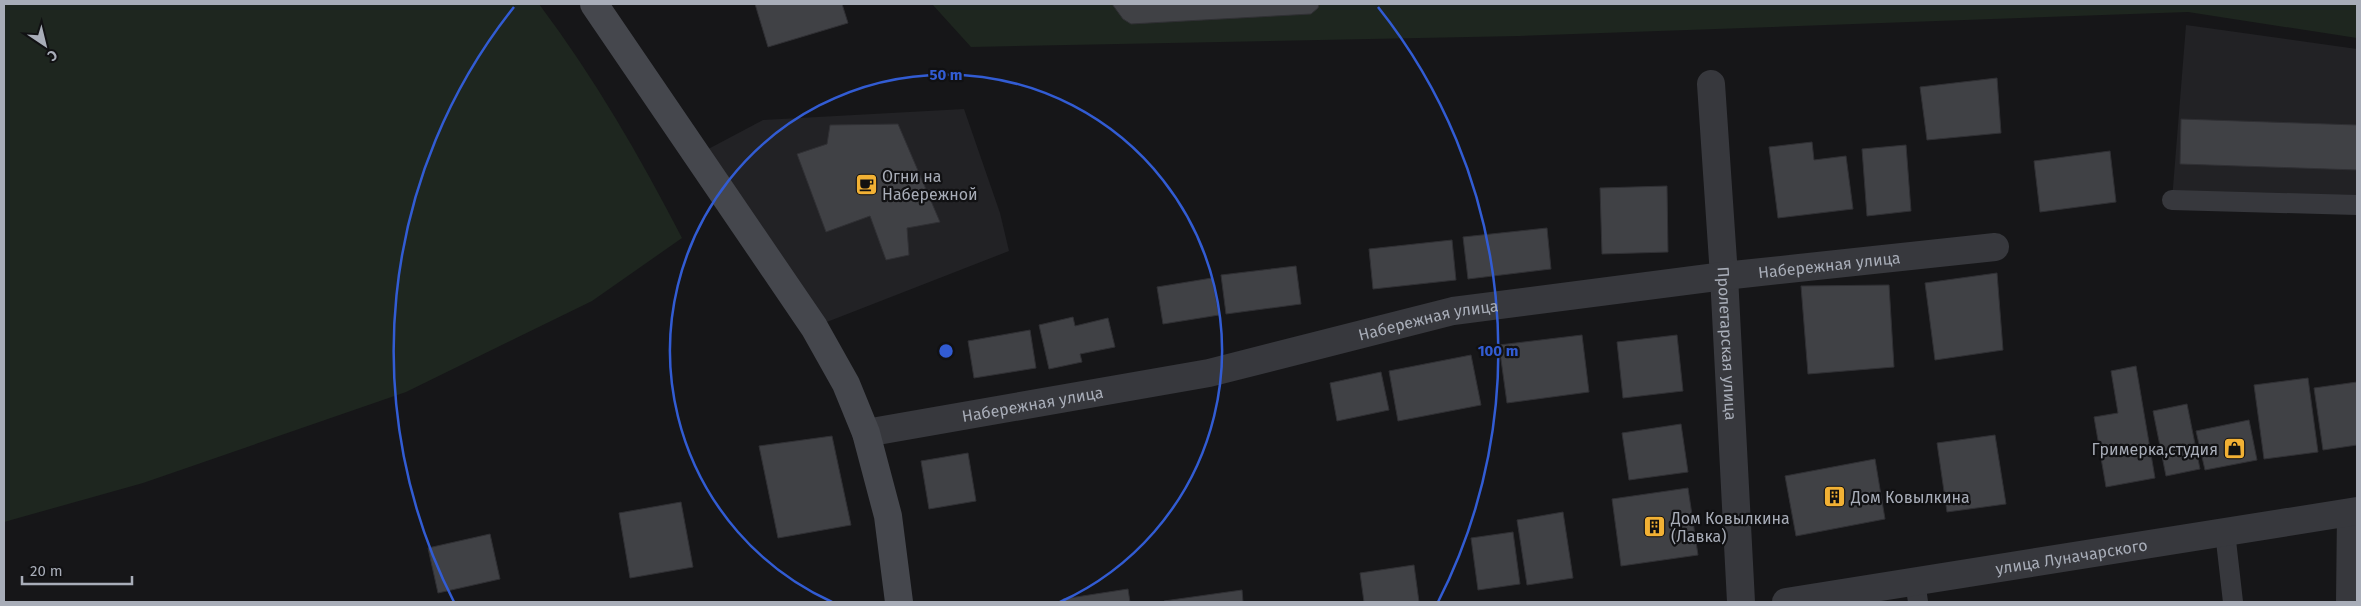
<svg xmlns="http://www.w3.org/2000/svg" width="2361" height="606" viewBox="0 0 2361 606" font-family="'Fira Sans',sans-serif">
<rect width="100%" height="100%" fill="#161618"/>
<g fill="#222225">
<path d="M2186 25 2357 49V205L2172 200Z"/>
<path d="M964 109 1000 213 1009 251 814 327 697 155 763 120Z"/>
</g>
<g fill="#1e261f">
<path d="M4 4H539C594 77 640 157 682 238L592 301 406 392 143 483 4 522Z"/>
<path d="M932 4H2357V38L2188 12 1519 36 971 47Z"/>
</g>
<g fill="#404145" stroke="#303034">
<path d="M755 4H842L848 23 768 47Z"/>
<path d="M1112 4H1319L1318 8 1311 14 1131 24 1123 19Z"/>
<path d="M1997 78 2001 133 1927 140 1920 87Z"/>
<path d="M2181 119 2357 125V170L2180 164Z"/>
<path d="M898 124 940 222 907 228 909 255 886 260 870 216 826 232 797 154 827 144 830 125Z"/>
<path d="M1812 142 1814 160 1846 156 1853 209 1778 218 1769 147Z"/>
<path d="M1906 145 1911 211 1867 216 1862 149Z"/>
<path d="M2110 151 2116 202 2040 212 2034 161Z"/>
<path d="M1667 186 1668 252 1602 254 1600 188Z"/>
<path d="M1547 228 1551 269 1468 279 1463 237Z"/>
<path d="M1452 240 1456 280 1373 289 1369 249Z"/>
<path d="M1296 266 1301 304 1226 314 1221 275Z"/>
<path d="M1997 273 2003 350 1935 360 1925 283Z"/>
<path d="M1212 278 1219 315 1163 324 1157 287Z"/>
<path d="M1889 285 1894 367 1808 374 1801 286Z"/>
<path d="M1073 317 1075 326 1108 318 1115 347 1080 354 1082 362 1049 369 1039 325Z"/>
<path d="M1030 330 1036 368 974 378 968 341Z"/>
<path d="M1582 335 1589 392 1507 403 1499 345Z"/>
<path d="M1677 335 1683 391 1623 398 1617 342Z"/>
<path d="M1471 355 1481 405 1398 421 1389 371Z"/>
<path d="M2136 366 2155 478 2106 487 2094 417 2118 413 2111 371Z"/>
<path d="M1381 372 1389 410 1337 421 1330 383Z"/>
<path d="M2308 378 2318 452 2264 459 2254 385Z"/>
<path d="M2357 382V445L2323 450 2314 388Z"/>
<path d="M2187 404 2200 469 2166 476 2153 411Z"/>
<path d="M2249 420 2257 460 2205 470 2196 431Z"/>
<path d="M1681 424 1688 472 1629 480 1622 433Z"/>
<path d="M1995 435 2006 504 1947 512 1937 443Z"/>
<path d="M832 436 851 525 778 538 759 446Z"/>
<path d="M968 453 976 501 929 509 921 461Z"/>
<path d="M1875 459 1885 519 1796 536 1785 476Z"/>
<path d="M1688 488 1698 555 1621 566 1612 499Z"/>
<path d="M681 502 693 567 630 578 619 513Z"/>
<path d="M1563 512 1573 578 1527 585 1517 520Z"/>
<path d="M1513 532 1520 584 1478 590 1471 538Z"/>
<path d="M490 534 500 579 438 593 428 548Z"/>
<path d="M1414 565 1419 602H1364L1360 573Z"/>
<path d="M1128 589 1130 602H1064L1063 599Z"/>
<path d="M1242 590 1243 602H1164V601Z"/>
</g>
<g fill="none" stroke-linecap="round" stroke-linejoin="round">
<g stroke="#37383d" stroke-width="20">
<path d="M2172 200 2357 205"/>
<path d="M2225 532 2233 602"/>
<path d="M1915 581 1918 602"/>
<path d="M2346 602 2347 512"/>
</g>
<g stroke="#37383d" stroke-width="28">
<path id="s1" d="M1711 84 1724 276 1741 602"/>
<path id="s2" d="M866 433 1209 373 1453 311 1724 276 1995 247"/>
<path id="s3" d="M1786 602 2357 511"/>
</g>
<path stroke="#45474d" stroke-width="28" d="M594 4 814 327 846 384 866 433 888 516 899 602"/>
</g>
<g fill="none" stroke="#325cd3" stroke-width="2.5">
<path d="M832 602A276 276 0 1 1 1060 602"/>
<path d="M454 602A552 552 0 0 1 514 7M1378 7A552 552 0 0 1 1438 602"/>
</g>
<defs>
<symbol id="cafe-square" viewBox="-11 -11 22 22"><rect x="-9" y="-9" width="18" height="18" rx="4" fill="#f2b134" stroke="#111113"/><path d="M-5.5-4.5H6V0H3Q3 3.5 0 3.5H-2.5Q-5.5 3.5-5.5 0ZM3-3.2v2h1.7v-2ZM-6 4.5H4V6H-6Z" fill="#111"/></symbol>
<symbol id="shop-square" viewBox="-11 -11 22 22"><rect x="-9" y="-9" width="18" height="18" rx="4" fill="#f2b134" stroke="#111113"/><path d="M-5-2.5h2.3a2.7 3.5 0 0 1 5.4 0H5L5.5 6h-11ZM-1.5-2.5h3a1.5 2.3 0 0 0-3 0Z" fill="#111"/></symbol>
<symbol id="building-square" viewBox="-11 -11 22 22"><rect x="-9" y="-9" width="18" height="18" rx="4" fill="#f2b134" stroke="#111113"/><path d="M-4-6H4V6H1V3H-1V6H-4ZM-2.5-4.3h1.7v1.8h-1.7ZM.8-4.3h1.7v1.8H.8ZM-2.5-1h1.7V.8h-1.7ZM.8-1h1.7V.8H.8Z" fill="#111"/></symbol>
</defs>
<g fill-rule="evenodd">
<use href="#cafe-square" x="854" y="172" width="25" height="25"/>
<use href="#shop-square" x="2222" y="436" width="25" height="25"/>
<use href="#building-square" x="1822" y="484" width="25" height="25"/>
<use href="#building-square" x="1642" y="514" width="25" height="25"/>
</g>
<g text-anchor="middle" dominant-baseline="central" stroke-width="4.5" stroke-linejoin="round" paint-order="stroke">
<g font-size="16" fill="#a8adb8" stroke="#111113" text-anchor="start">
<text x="882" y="176">Огни на<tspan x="882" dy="18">Набережной</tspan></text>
<text x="2218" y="449" text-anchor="end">Гримерка,студия</text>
<text x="1851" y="497">Дом Ковылкина</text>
<text x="1671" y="518">Дом Ковылкина<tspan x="1671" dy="18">(Лавка)</tspan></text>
</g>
<g font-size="16" fill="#a8adb8" stroke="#111113">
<text stroke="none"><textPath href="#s2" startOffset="979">Набережная улица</textPath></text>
<text stroke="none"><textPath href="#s2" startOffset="574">Набережная улица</textPath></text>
<text stroke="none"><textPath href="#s1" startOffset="260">Пролетарская улица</textPath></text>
<text stroke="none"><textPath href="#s2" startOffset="169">Набережная улица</textPath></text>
<text stroke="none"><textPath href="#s3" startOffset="289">улица Луначарского</textPath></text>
</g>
</g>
<circle cx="946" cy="351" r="8" fill="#325cd3" stroke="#111113" stroke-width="2.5"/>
<g font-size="15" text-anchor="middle" font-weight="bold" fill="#325cd3" stroke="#111113" stroke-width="4.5" stroke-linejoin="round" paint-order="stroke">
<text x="946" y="80">50 m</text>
<text x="1498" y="356">100 m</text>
</g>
<rect width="2361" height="606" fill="none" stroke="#a8adb8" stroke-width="10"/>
<g transform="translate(45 45) rotate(145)" stroke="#111113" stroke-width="4" paint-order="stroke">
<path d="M0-4L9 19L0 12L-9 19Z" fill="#a8adb8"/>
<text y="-8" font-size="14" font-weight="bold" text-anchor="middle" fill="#a8adb8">С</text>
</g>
<path d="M22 576v8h110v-8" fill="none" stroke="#a8adb8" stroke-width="2.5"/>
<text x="30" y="576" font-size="15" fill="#a8adb8" stroke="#111113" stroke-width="4" paint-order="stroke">20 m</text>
</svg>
